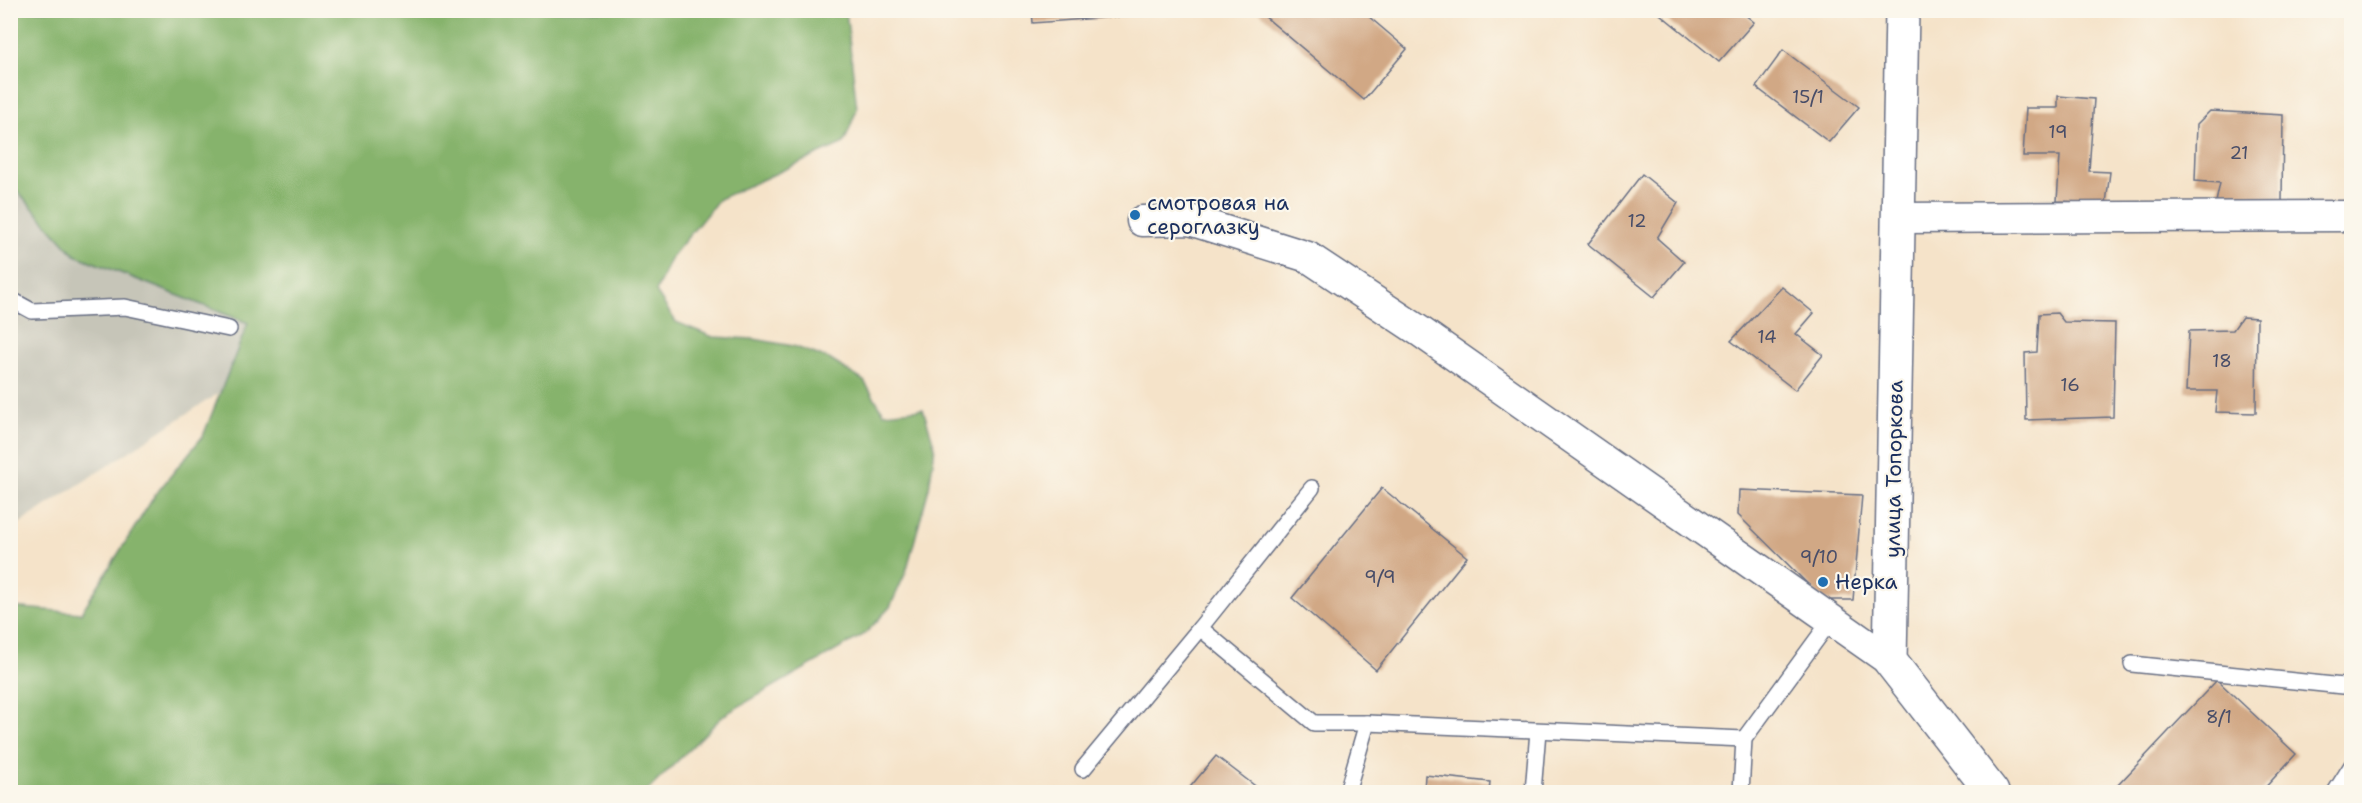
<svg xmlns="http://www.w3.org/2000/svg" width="2362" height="803" viewBox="0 0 2362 803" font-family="'Shantell Sans',sans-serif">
<rect width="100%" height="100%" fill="#fbf7ec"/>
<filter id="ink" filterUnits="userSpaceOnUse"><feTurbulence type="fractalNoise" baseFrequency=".0167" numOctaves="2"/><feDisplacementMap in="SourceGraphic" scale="12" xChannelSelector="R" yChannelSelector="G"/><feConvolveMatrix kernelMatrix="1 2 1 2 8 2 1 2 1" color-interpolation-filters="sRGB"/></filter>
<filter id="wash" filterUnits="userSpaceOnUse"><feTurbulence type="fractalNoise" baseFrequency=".008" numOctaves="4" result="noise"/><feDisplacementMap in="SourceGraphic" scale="24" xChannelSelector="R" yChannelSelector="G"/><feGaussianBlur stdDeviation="1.35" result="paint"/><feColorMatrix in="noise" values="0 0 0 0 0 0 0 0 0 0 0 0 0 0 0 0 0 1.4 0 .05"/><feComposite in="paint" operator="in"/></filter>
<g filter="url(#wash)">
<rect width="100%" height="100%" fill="#f5e3c9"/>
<path fill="#c6c5b8" d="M10 119 276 281 243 377 11 529Z"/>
<path fill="#86b36c" stroke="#507165" stroke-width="1.5" d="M11 10 846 11 857 109 844 143 719 199 670 259 656 292 676 322 713 337 754 339 793 346 829 359 864 381 884 413 923 409 935 447 929 488 906 572 890 607 865 634 724 715 646 792H11V607L81 613 155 495 203 436 248 323 75 255 11 184Z"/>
<g id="blocks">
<g fill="#d1a885">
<path d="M1032 10H1142L1139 15 1033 23Z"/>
<path d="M1257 10H1361L1407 49 1364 100Z"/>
<path d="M1655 10H1739L1754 22 1719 62Z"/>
<path d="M1783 50 1859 107 1829 142 1756 87Z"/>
<path d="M2058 96 2094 99 2089 171 2110 172 2106 203 2057 201 2060 156H2023L2026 108H2058Z"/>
<path d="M2210 111 2283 115 2282 202H2216L2220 183 2195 181 2197 124Z"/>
<path d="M1642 174 1678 203 1657 238 1684 262 1654 297 1588 244Z"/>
<path d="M1782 287 1814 313 1796 334 1823 355 1795 390 1731 341Z"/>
<path d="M2057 313 2064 322 2115 323 2113 417 2026 420 2025 353 2037 352 2039 314Z"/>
<path d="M2242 317 2257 318 2256 413 2215 412 2217 391H2186L2189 331 2233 330Z"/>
<path d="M1382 488 1467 557 1376 670 1292 598Z"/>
<path d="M1739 490 1862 495 1853 600H1824L1738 515Z"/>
<path d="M2217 680 2296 754 2261 792H2126L2118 785Z"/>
<path d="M1216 756 1263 792H1186Z"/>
<path d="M1425 775 1490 782 1489 792H1424Z"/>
</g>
</g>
</g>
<g filter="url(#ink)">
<use href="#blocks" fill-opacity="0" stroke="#676e83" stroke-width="1.5"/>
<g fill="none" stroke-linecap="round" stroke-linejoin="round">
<defs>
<g id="service">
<path d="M10 299 32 311 125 307 229 329"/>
<path d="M1200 628 1312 488"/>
<path d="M2132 664 2352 687"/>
<path d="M1083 769 1200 628 1314 723H1367"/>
<path d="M1347 792 1367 723 1744 739"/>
<path d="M1533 792 1538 731"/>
<path d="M1741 792 1744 739 1831 620"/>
<path d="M2335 792 2352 765"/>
</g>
<g id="minor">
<path d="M1899 218 2352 216"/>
<path d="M1142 221 1190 220 1308 257 1421 332 1890 661"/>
</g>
<path id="secondary" d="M1902 10 1890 661 1992 792"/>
</defs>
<use href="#service" stroke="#676e83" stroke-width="18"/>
<use href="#minor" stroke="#676e83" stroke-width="33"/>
<use href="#secondary" stroke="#676e83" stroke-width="36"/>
<use href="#service" stroke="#fff" stroke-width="15"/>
<use href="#minor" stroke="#fff" stroke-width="30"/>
<use href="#secondary" stroke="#fff" stroke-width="33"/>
</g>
</g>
<g fill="#1f6fb2" stroke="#fbf7ec" stroke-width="2">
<circle cx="1135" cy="215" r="6"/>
<circle cx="1823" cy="582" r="6"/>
</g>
<g text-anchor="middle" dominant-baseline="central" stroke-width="4.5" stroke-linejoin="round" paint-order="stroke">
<g font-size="18" fill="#484d68">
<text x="1808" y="97">15/1</text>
<text x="2058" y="132">19</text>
<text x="2239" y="153">21</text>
<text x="1637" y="221">12</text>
<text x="1767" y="337">14</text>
<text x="2222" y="361">18</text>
<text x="2070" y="385">16</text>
<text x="1819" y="557">9/10</text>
<text x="1380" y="577">9/9</text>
<text x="2219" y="717">8/1</text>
</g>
<g font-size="21" fill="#1b2f5e" stroke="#fbf7ec" text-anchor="start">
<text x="1147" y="203">смотровая на<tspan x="1147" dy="24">сероглазку</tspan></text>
<text x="1835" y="582">Нерка</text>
</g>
<g font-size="21" fill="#1b2f5e" stroke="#fbf7ec">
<text transform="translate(1894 469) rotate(-89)">улица Топоркова</text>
</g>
</g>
<rect width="2362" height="803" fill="none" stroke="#fbf7ec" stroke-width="36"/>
</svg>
